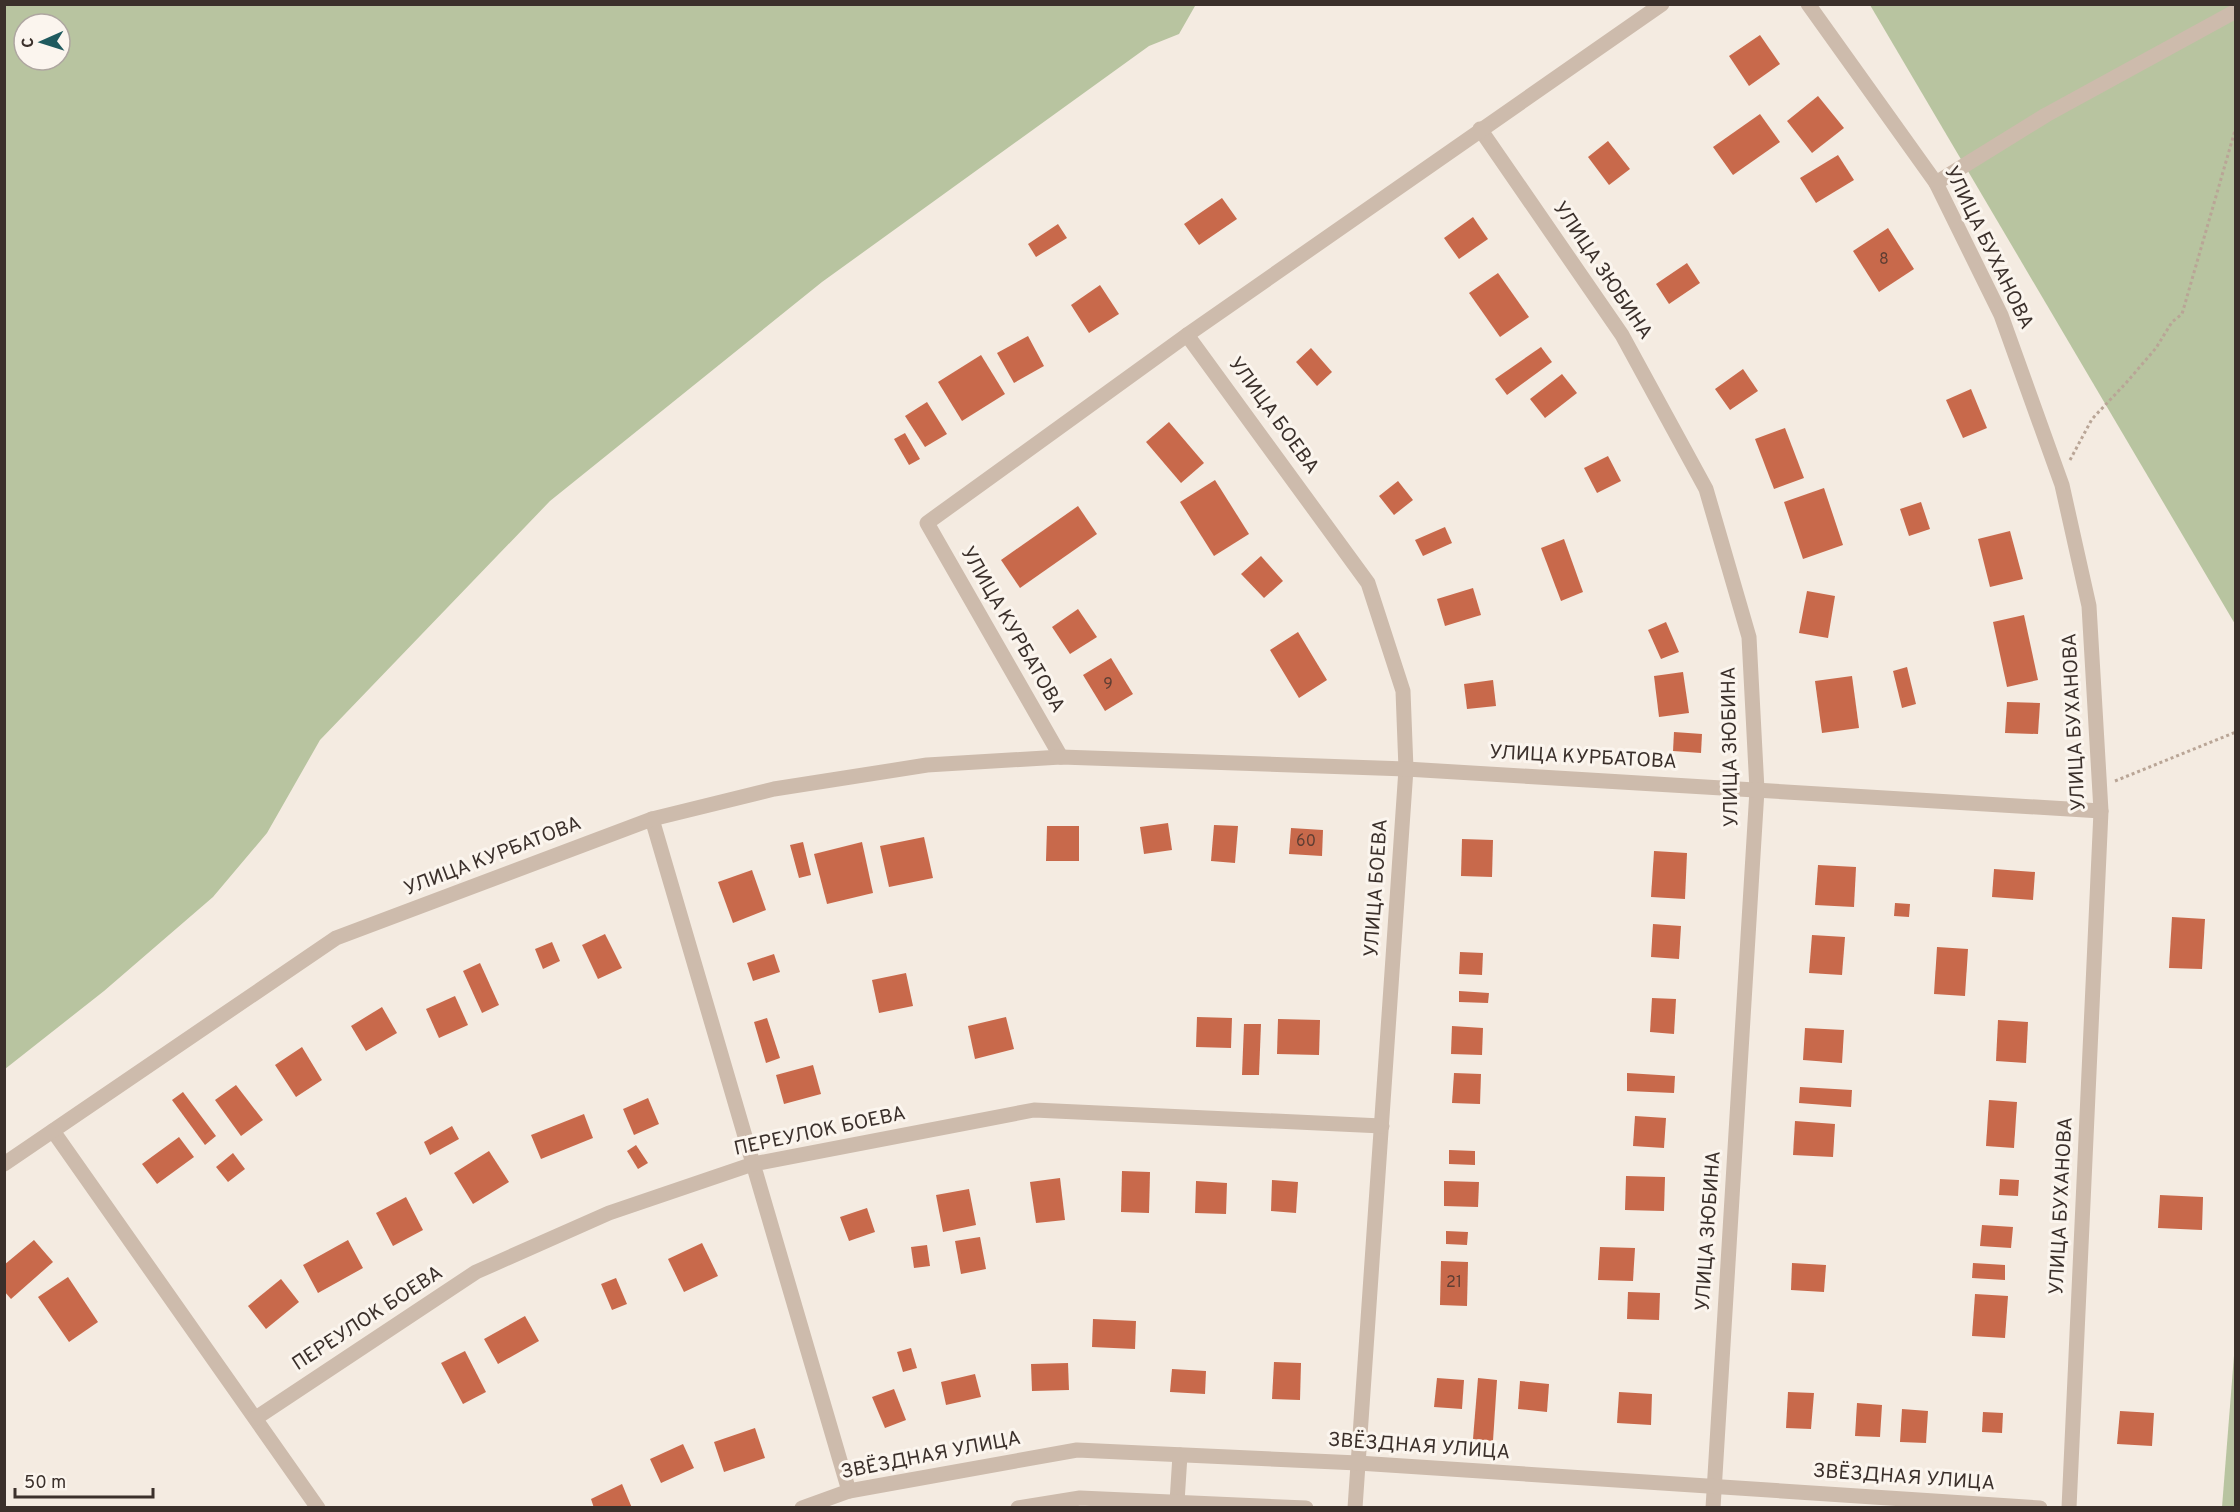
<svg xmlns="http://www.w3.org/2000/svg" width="2240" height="1512" viewBox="0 0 2240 1512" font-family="Overpass,sans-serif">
<rect width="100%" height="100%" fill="#f4ebe1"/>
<g fill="#b8c4a0" fill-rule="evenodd">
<path d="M1193 5 1195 6 1179 34 1149 46 822 282 550 501 320 740 267 833 213 897 104 991 5 1069V5ZM24 24H60V60H24Z"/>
<path d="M1870 5H2235V624Z"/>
<path d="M2235 1343V1507H2222Z"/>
</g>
<g fill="#c8694b">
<path d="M1760 35 1780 64 1749 86 1729 56Z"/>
<path d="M1818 96 1844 128 1812 153 1787 121Z"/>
<path d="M1760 114 1780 142 1733 175 1713 147Z"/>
<path d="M1608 141 1630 169 1609 185 1588 157Z"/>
<path d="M1838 155 1854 180 1816 203 1800 178Z"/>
<path d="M1222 198 1237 219 1199 245 1184 224Z"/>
<path d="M1473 217 1488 239 1459 259 1444 238Z"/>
<path d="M1058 224 1067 238 1036 257 1028 244Z"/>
<path d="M1888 228 1914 269 1879 292 1853 251Z"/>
<path d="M1687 263 1700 283 1669 304 1656 284Z"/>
<path d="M1498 273 1529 317 1500 337 1469 293Z"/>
<path d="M1100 285 1119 314 1089 333 1071 305Z"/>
<path d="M1028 336 1044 366 1014 383 997 353Z"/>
<path d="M1541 347 1552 362 1507 395 1495 379Z"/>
<path d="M1311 348 1332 372 1317 386 1296 362Z"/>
<path d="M981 355 1005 394 962 421 938 382Z"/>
<path d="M1743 369 1758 391 1730 410 1715 389Z"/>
<path d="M1562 374 1577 393 1545 418 1530 399Z"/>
<path d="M1971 389 1987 428 1963 438 1946 400Z"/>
<path d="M927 402 947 434 925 447 905 416Z"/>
<path d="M1169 422 1204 463 1181 483 1146 442Z"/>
<path d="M1785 428 1804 478 1774 489 1755 439Z"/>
<path d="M905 433 920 459 909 465 894 439Z"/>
<path d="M1608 456 1621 481 1597 493 1584 468Z"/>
<path d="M1215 480 1249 534 1214 556 1180 502Z"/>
<path d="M1398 481 1413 500 1394 515 1379 496Z"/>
<path d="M1824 488 1843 545 1803 559 1784 502Z"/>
<path d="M1921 502 1930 529 1909 536 1900 509Z"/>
<path d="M1078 506 1097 534 1020 588 1001 560Z"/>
<path d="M1445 527 1452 543 1423 556 1415 540Z"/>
<path d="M2010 531 2023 579 1990 587 1978 539Z"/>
<path d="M1564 539 1583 592 1561 601 1541 548Z"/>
<path d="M1261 556 1283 581 1264 598 1241 574Z"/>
<path d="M1473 588 1481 615 1445 626 1437 599Z"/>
<path d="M1807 591 1835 596 1828 638 1799 633Z"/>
<path d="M1078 609 1097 637 1070 654 1052 627Z"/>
<path d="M2024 615 2038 680 2007 687 1993 622Z"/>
<path d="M1666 622 1679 652 1661 659 1648 630Z"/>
<path d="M1298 632 1327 680 1299 698 1270 650Z"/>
<path d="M1111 658 1133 694 1105 711 1083 675Z"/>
<path d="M1907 667 1916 704 1902 708 1893 671Z"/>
<path d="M1683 672 1689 713 1659 717 1654 676Z"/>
<path d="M1852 676 1859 728 1822 733 1815 681Z"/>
<path d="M1493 680 1496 706 1467 709 1464 684Z"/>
<path d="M2007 702 2040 703 2038 734 2005 733Z"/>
<path d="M1674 732 1702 734 1701 753 1673 751Z"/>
<path d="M1168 823 1172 850 1144 854 1140 827Z"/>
<path d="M1214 825 1238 826 1235 863 1211 861Z"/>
<path d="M1047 826H1079V861H1046Z"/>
<path d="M1291 828 1323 830 1322 856 1289 854Z"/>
<path d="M924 837 933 878 889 887 880 846Z"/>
<path d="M1462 839 1493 840 1492 877 1461 876Z"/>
<path d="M803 842 811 875 799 878 790 845Z"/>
<path d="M862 842 873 893 827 904 814 854Z"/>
<path d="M1654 851 1687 853 1685 899 1651 897Z"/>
<path d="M1818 865 1856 867 1854 907 1815 905Z"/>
<path d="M1994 869 2035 872 2033 900 1992 897Z"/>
<path d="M752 870 766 910 733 923 718 882Z"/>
<path d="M1895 903 1910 904 1909 917 1894 916Z"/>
<path d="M2172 917 2205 919 2202 969 2169 968Z"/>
<path d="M1653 924 1681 926 1679 959 1651 957Z"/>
<path d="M605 934 622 968 598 979 582 945Z"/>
<path d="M1812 935 1845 937 1842 975 1809 973Z"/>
<path d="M552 942 560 961 543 969 535 949Z"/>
<path d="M1937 947 1968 949 1965 996 1934 994Z"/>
<path d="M1460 952 1483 953 1482 975 1459 974Z"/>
<path d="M774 954 780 972 753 981 747 963Z"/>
<path d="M480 963 499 1005 482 1013 463 971Z"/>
<path d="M906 973 913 1006 879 1013 872 980Z"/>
<path d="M1459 991 1489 993 1488 1003 1459 1002Z"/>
<path d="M455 996 468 1025 439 1038 426 1009Z"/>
<path d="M1652 998 1676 999 1674 1034 1650 1032Z"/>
<path d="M382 1007 397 1033 366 1051 351 1026Z"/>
<path d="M1006 1017 1014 1049 975 1059 968 1026Z"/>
<path d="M1197 1017 1232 1018 1231 1048 1196 1047Z"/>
<path d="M767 1018 780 1058 766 1063 754 1022Z"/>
<path d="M1278 1019 1320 1020 1319 1055 1277 1054Z"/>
<path d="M1998 1020 2028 1022 2026 1063 1996 1061Z"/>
<path d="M1244 1024H1261L1259 1075H1242Z"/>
<path d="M1452 1026 1483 1028 1482 1055 1451 1054Z"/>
<path d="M1805 1028 1844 1030 1842 1063 1803 1060Z"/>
<path d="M302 1047 322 1080 296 1097 275 1065Z"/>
<path d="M813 1065 821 1094 784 1104 776 1075Z"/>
<path d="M1454 1073 1481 1074 1480 1104 1452 1103Z"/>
<path d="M1627 1073 1675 1076 1674 1093 1627 1091Z"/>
<path d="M236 1085 263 1120 241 1136 215 1100Z"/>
<path d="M1800 1087 1852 1090 1851 1107 1799 1103Z"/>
<path d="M183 1092 216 1136 205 1145 172 1100Z"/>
<path d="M648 1098 659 1124 634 1135 623 1109Z"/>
<path d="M1989 1100 2017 1102 2014 1148 1986 1146Z"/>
<path d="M584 1114 593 1138 541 1159 531 1135Z"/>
<path d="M1635 1116 1666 1118 1664 1148 1633 1146Z"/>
<path d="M1795 1121 1835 1124 1833 1157 1793 1155Z"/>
<path d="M452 1126 459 1139 430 1155 424 1142Z"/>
<path d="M179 1137 194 1157 157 1184 142 1164Z"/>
<path d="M636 1145 648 1163 638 1169 627 1151Z"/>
<path d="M1449 1150 1475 1151V1165L1449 1164Z"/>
<path d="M489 1151 509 1182 473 1204 454 1173Z"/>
<path d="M233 1153 245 1169 228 1182 216 1167Z"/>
<path d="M1122 1171 1150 1172 1149 1213 1121 1212Z"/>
<path d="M1626 1176 1665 1177 1664 1211 1625 1210Z"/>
<path d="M1060 1178 1065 1220 1036 1223 1030 1182Z"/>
<path d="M2000 1179 2019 1180 2018 1196 1999 1195Z"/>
<path d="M1272 1180 1298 1182 1296 1213 1271 1211Z"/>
<path d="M1196 1181 1227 1183 1226 1214 1195 1213Z"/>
<path d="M1444 1181 1479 1182 1478 1207 1444 1206Z"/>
<path d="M969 1189 976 1225 943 1232 936 1195Z"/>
<path d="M2160 1195 2203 1197 2202 1230 2158 1228Z"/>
<path d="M406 1197 423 1230 393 1246 376 1213Z"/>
<path d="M867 1208 875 1232 849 1241 840 1217Z"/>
<path d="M1982 1225 2013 1227 2011 1248 1980 1246Z"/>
<path d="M1446 1231 1468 1232 1467 1245 1446 1244Z"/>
<path d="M980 1237 986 1269 961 1274 955 1241Z"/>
<path d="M34 1240 53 1262 11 1299 4 1291V1265Z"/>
<path d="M348 1240 363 1268 318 1293 303 1265Z"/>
<path d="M702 1243 718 1276 684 1292 668 1259Z"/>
<path d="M927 1245 930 1266 914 1268 911 1247Z"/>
<path d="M1600 1247 1635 1248 1633 1281 1598 1280Z"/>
<path d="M1441 1261 1468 1262 1467 1306 1440 1305Z"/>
<path d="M1792 1263 1826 1265 1824 1292 1791 1290Z"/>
<path d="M1973 1263 2005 1265V1280L1972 1278Z"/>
<path d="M68 1277 98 1322 69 1342 38 1297Z"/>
<path d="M616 1278 627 1304 612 1310 601 1284Z"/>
<path d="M281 1279 299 1302 266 1329 248 1306Z"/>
<path d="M1628 1292 1660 1293 1659 1320 1627 1319Z"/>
<path d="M1975 1294 2008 1296 2005 1338 1972 1336Z"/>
<path d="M525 1316 539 1341 498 1364 484 1339Z"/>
<path d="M1093 1319 1136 1321 1135 1349 1092 1347Z"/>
<path d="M911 1348 917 1368 903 1372 897 1352Z"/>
<path d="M465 1351 486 1392 463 1404 441 1363Z"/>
<path d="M1274 1362 1301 1363 1300 1400 1272 1399Z"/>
<path d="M1068 1363 1069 1390 1032 1391 1031 1364Z"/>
<path d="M1172 1369 1206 1371 1205 1394 1170 1392Z"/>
<path d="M975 1374 981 1397 946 1405 941 1382Z"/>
<path d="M1437 1378 1464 1380 1462 1409 1434 1407Z"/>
<path d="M1478 1378 1497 1380 1493 1441 1473 1439Z"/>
<path d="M1520 1381 1549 1384 1547 1412 1518 1409Z"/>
<path d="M894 1389 906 1420 885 1428 872 1397Z"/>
<path d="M1619 1392 1652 1394 1651 1425 1617 1423Z"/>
<path d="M1788 1392 1814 1393 1811 1429 1786 1428Z"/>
<path d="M1857 1403 1882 1405 1880 1437 1855 1436Z"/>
<path d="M1902 1409 1928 1411 1926 1443 1900 1442Z"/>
<path d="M2120 1411 2154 1413 2152 1446 2117 1444Z"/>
<path d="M1983 1412 2003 1413 2002 1433 1982 1432Z"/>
<path d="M755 1428 765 1458 724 1472 714 1442Z"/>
<path d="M683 1444 694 1468 661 1483 650 1459Z"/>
<path d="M622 1484 632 1508H594L591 1499Z"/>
</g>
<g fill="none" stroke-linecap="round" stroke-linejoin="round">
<g stroke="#b9a596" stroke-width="3" stroke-dasharray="3 3" stroke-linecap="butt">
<path d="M2070 460 2092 419 2126 383 2156 348 2172 322 2182 314 2236 127"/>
<path d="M2115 781 2236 732"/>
</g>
<g stroke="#cdbbac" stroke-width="15">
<path d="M1808 4 1936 183 2001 315 2062 485 2089 606 2101 811 2069 1508"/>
<path d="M1480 129 1622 335 1706 489 1749 637 1757 790 1713 1508"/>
<path d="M1936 183 2046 115 2236 11"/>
<path d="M1187 335 1368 583 1403 691 1406 769 1355 1508"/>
<path d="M1061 757 927 523 1187 335 1662 4"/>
<path d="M652 819 849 1491"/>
<path d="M53 1131 318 1508"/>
<path d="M4 1164 336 938 652 819 774 789 927 765 1061 757 1406 769 2101 811"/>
<path d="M256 1418 476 1272 609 1213 753 1164 1034 1110 1382 1126"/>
<path d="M1177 1502 1180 1455"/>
<path d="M802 1508 849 1491 1077 1450 1358 1463 2040 1508"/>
<path d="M1018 1508 1080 1498 1306 1508"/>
</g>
</g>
<g text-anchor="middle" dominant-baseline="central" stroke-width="6" stroke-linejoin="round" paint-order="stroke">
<g font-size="16" fill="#5e3e33">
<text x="1884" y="260">8</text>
<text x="1108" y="685">9</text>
<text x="1306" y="842">60</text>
<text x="1454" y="1283">21</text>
</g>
<g font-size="20" fill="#3b302b" stroke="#fbf5ee">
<text transform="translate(1988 248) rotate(64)">УЛИЦА БУХАНОВА</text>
<text transform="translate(1602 271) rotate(56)">УЛИЦА ЗЮБИНА</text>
<text transform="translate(1273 416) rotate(54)">УЛИЦА БОЕВА</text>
<text transform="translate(1012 630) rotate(60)">УЛИЦА КУРБАТОВА</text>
<text transform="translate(2075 722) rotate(-93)">УЛИЦА БУХАНОВА</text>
<text transform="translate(1731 747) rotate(-91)">УЛИЦА ЗЮБИНА</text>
<text transform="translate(1583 758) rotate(3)">УЛИЦА КУРБАТОВА</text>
<text transform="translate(493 857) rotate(-21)">УЛИЦА КУРБАТОВА</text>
<text transform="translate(1377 888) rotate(-86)">УЛИЦА БОЕВА</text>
<text transform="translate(820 1132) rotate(-12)">ПЕРЕУЛОК БОЕВА</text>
<text transform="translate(2062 1206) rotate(-87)">УЛИЦА БУХАНОВА</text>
<text transform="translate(1709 1231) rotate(-86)">УЛИЦА ЗЮБИНА</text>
<text transform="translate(368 1319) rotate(-33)">ПЕРЕУЛОК БОЕВА</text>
<text transform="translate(1419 1447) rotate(4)">ЗВЁЗДНАЯ УЛИЦА</text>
<text transform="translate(931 1456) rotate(-11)">ЗВЁЗДНАЯ УЛИЦА</text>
<text transform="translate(1904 1478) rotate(4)">ЗВЁЗДНАЯ УЛИЦА</text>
</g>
</g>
<rect width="2240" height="1512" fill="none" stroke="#3b302b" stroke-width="12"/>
<g transform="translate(42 42) rotate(267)"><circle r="28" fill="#fbf5ee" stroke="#aea6a0" stroke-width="1.5"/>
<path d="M0-4.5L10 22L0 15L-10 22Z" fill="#1f5a5e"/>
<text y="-9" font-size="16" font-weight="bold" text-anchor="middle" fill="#3b302b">С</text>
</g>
<path d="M15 1488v9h138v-9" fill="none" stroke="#3b302b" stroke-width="3"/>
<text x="24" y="1488" font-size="18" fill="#3b302b" stroke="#fbf5ee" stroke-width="4.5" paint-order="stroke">50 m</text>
</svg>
